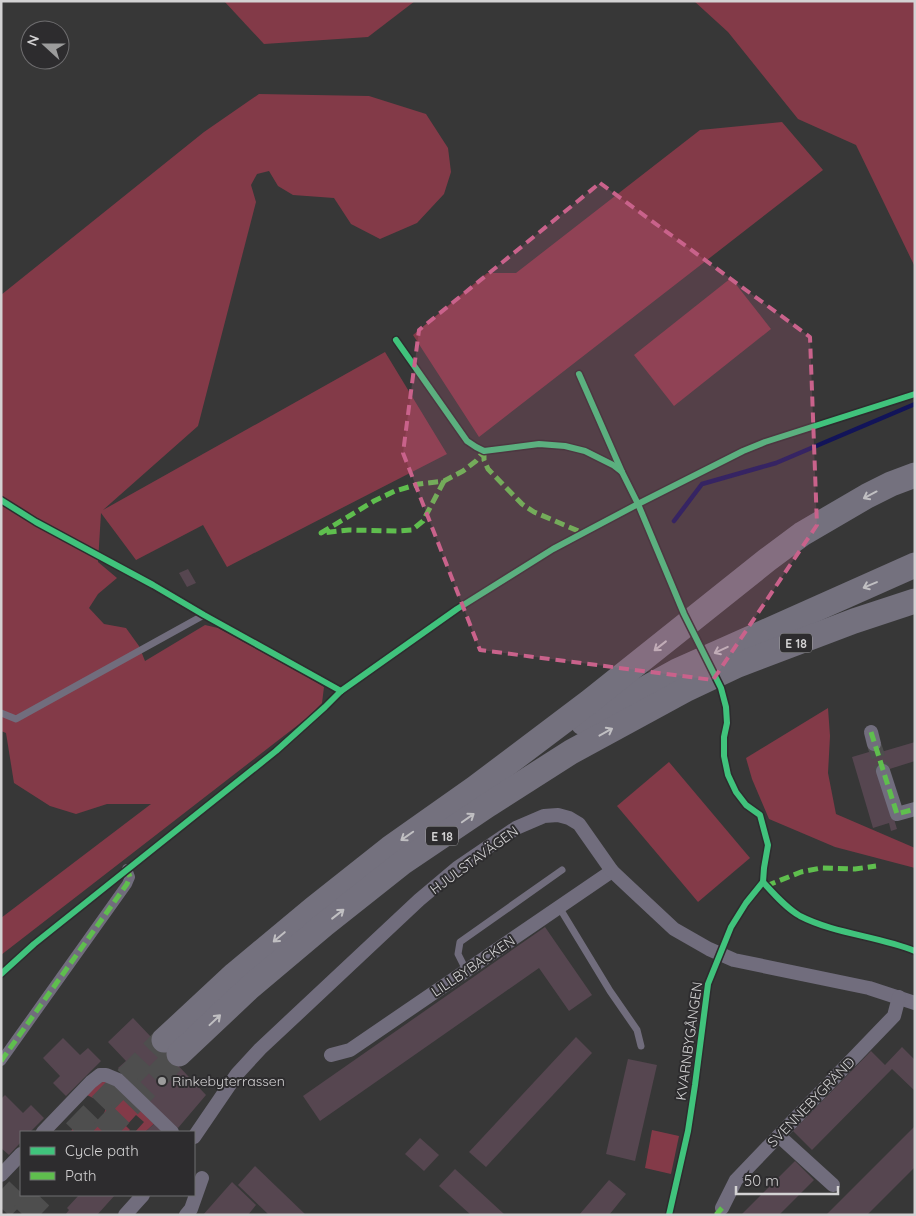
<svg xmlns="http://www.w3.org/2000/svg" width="916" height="1216" viewBox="0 0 916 1216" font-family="Quicksand,sans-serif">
<rect width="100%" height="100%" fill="#373737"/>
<g fill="#833a48">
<path d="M224 1H415L368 37 264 44Z"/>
<path d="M694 1H915V267L856 145 798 119 728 32Z"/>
<path d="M259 94 369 96 426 114 448 148 451 172 444 194 417 223 380 239 351 224 334 198 293 195 278 186 269 171 257 174 251 185 256 202 198 426 103 510 385 352 447 454 227 567 203 525 136 560 101 513 98 562 117 578 98 594 89 608 104 624 126 628 139 646 145 661 205 625 218 628 311 679 324 687 322 703 307 718 1 955V918L151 804H107L76 814 50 806 14 783 6 733 1 731V295L204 132Z"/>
<path d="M782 122 823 170 479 437 413 335 487 273H516L700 130Z"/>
<path d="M731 278 771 329 674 406 634 355Z"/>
<path d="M828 708 830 736 828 773 836 814 915 848V868L835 847 769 819 752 779 746 758Z"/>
<path d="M669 762 750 858 698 902 617 806Z"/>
<path d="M107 1079 154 1124 145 1132H135L144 1122 136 1115 126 1126 130 1130 128 1132H123L121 1131 120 1132H71L73 1127 102 1119 106 1108V1100L99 1093 93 1098 87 1095 52 1132H45L79 1097Z"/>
<path d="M652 1130 679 1136 671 1174 645 1168Z"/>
</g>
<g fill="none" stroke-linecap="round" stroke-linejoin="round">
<path stroke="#121459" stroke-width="4.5" d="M674 521 702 484 776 463 915 404"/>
</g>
<g fill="#564650">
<path d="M188 569 196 583 187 587 179 573Z"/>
<path d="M915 742V761L880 772 897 829 891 831 889 823 873 828 852 757 869 752 868 746 878 743 881 752Z"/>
<path d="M545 927 592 995 569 1011 539 968 320 1121 303 1096Z"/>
<path d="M133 1018 206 1095 178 1128 164 1116 118 1068 126 1061 108 1042Z"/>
<path d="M576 1037 592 1053 486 1167 469 1152Z"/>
<path d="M63 1038 80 1055 88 1048 101 1061 66 1096 53 1083 60 1076 43 1058Z"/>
<path d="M902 1047 915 1060V1091L892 1069 812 1150 793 1131 871 1051 885 1065Z"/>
<path d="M628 1059 657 1065 635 1161 606 1154Z"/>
<path d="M5 1095 23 1113 31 1105 44 1118 30 1132H21V1142L9 1155 1 1148V1135L2 1134 1 1133V1099Z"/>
<path d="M154 1124 162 1132H145Z"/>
<path d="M915 1126V1167L867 1215H826Z"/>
<path d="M420 1138 439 1155 424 1171 405 1154Z"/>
<path d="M795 1161 814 1180 779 1215H741Z"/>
<path d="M255 1166 306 1215H269L238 1185Z"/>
<path d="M455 1169 504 1214 502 1215H471L439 1186Z"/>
<path d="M609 1180 626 1194 609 1215H579Z"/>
<path d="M232 1182 256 1205 248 1215H203Z"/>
<path d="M79 1195H115L97 1215H65L69 1210 67 1208Z"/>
</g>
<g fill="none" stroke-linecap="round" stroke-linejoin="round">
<path stroke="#4e4e4e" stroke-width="14" stroke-dasharray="14 7" stroke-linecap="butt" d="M874 744 883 771"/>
<g stroke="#4e4e4e" stroke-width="25" stroke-dasharray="25 12" stroke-linecap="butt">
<path d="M75 1132 164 1040"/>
<path d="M103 1132 179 1054"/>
<path d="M1 1208 21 1187"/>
<path d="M23 1215 42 1195"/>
</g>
<g stroke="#716d7d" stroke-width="7">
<path d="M1 713 16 719 204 615"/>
<path d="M559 907 610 991 637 1030 641 1046"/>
<path d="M466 970 458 954 460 942 562 870"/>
</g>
<path stroke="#716d7d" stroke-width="10" d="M1 1061 127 884 130 877 127 869"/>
<g stroke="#716d7d" stroke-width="14">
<path d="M871 732 874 744"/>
<path d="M883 771 897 814 915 809"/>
<path d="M331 1055 350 1050 612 871"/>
<path d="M43 1132 91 1082 100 1075H106L118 1080 172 1132"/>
<path d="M779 1136 833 1185"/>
<path d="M194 1137 237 1074 260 1049 419 900 457 868 516 828 544 816 558 815 569 818 579 824 612 871 629 887 674 929 709 949 734 960 869 988 915 1003"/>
<path d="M1 1175 21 1154"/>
<path d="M722 1208 736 1180 894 1016 899 997"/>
<path d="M125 1215 143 1195"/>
<path d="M186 1215 191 1209 202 1178"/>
</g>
<g stroke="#74717e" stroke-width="25">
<path d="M583 723 677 671 915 565"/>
<path d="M164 1040 235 974 313 909 390 848 475 788 589 702 767 560 802 534 867 496 891 484 915 475"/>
<path d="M179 1054 249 988 325 924 402 863 488 805 571 752 685 690 738 665 854 621 915 601"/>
</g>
<g stroke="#5fbe4e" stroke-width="5" stroke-dasharray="10 5" stroke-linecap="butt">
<path d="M484 451V460L488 469 522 504 534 512 583 533"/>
<path d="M444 481 423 521 412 530 399 531 349 530 321 533 374 501 395 491 419 484 444 481 463 471 476 461 484 451"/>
<path d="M871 732 897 814 915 809"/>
<path d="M766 886 801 872 821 868 855 869 876 866"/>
<path d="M1 1061 127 884 130 877 127 869"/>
<path d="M716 1215 722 1208"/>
</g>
<defs>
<g id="cycleway">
<path d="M396 340 467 441 476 447 484 451 539 444 565 446 585 451 613 465 622 472 638 504 684 614 721 688 726 707 727 723 724 737V756L728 775 736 792 746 805 760 815 768 845 764 868 763 882"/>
<path d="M579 374 622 472"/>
<path d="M1 500 36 522 153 585 204 615 341 691"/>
<path d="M763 882C774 894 786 908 800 916 835 934 878 936 915 951"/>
<path d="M1 974 34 944 276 751 325 707 341 691 457 609 553 549 638 504 743 451 765 442 915 394"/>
<path d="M669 1215 688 1131 695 1085 708 984 731 927 746 903 763 882"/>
</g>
</defs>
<use href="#cycleway" stroke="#2d2c2e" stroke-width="9"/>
<use href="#cycleway" stroke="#40c37c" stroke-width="6"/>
</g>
<defs><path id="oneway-shaft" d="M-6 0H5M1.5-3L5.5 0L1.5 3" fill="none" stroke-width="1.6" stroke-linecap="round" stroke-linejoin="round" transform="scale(1.25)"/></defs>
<g stroke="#c0bfc2">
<use href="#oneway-shaft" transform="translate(870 495) rotate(152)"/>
<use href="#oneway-shaft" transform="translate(870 585) rotate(157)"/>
<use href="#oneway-shaft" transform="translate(660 646) rotate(142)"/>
<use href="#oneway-shaft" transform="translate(721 650) rotate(155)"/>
<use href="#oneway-shaft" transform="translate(606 732) rotate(-29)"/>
<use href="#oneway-shaft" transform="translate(468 818) rotate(-35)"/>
<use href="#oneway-shaft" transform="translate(407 836) rotate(145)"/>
<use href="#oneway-shaft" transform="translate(338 914) rotate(-38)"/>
<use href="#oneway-shaft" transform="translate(279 937) rotate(140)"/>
<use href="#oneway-shaft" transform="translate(215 1020) rotate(-43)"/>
</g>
<path fill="#c9628b" fill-opacity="0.2" stroke="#c9628b" stroke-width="4" stroke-dasharray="10 6" stroke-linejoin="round" d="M600 183 810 337 817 525 713 680 480 650 403 453 419 330Z"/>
<circle fill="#9c9c9c" stroke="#2d2c2e" stroke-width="2" cx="162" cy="1081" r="5"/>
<g text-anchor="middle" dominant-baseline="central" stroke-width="4" stroke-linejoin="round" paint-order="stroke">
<g fill="#2d2c2e" stroke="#a1a0a2" stroke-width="1">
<rect x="780" y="633.5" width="32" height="19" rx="4"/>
<rect x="426" y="826.5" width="32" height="19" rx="4"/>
</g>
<g font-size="12" font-weight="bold" fill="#d3d2d3">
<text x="796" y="643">E 18</text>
<text x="442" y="836">E 18</text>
</g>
<g font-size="14" fill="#d3d2d3" stroke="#2d2c2e">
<text transform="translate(474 860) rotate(-36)">HJULSTAVÄGEN</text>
<text transform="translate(473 966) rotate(-34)">LILLBYBACKEN</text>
<text transform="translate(689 1041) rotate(-82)">KVARNBYGÅNGEN</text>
<text transform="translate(811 1102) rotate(-46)">SVENNEBYGRÄND</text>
</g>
<g font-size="14" fill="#d3d2d3" stroke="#2d2c2e" text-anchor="start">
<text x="172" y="1081">Rinkebyterrassen</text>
</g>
</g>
<rect width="916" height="1216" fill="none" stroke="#d3d2d3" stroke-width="5"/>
<rect x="20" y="1131" width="175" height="65" fill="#2d2c2e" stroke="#6f6e70"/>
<rect x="30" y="1147" width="25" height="8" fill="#40c37c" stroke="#6f6e70"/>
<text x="65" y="1156" font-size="15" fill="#d3d2d3">Cycle path</text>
<rect x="30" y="1172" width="25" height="8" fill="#5fbe4e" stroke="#6f6e70"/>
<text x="65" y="1181" font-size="15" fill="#d3d2d3">Path</text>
<g transform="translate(45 45) rotate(291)"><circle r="24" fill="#2d2c2e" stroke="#6f6e70"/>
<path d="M0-4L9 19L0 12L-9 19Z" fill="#9c9c9c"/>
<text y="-8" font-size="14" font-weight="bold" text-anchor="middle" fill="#d3d2d3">N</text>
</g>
<path d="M736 1186v8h102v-8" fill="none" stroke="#d3d2d3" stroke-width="2.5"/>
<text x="744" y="1186" font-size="15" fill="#d3d2d3" stroke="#2d2c2e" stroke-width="4" paint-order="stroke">50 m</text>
</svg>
